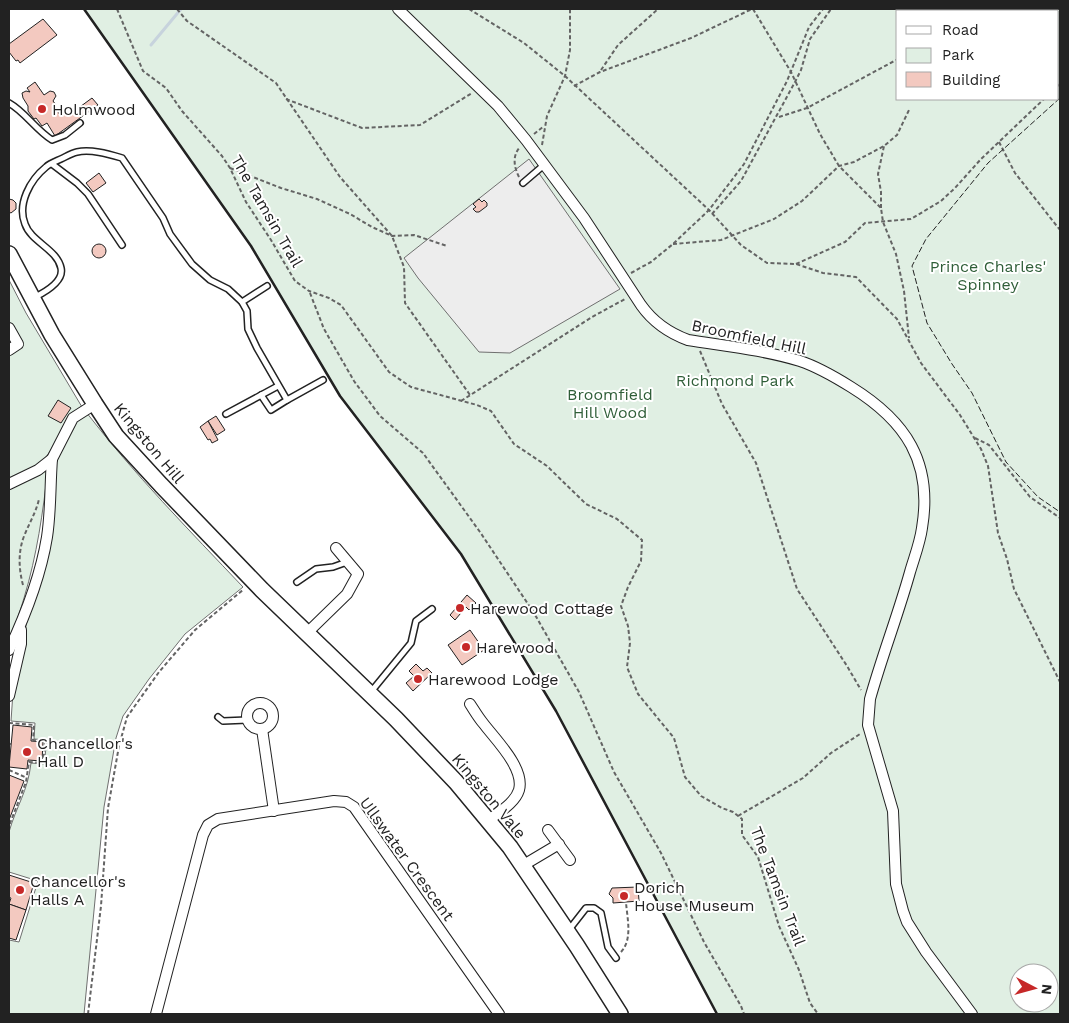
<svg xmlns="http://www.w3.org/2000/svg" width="1069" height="1023" viewBox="0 0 1069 1023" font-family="'Work Sans',sans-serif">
<rect width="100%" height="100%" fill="#fff"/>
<g fill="#e0efe3" stroke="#6f6f6f" fill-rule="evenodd">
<path d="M84 9H1060V1014H717L556 711 461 554 340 396 251 246ZM898 11H1058V99H898ZM1019 973H1049V1003H1019Z"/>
<path d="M9 280 26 313 82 407 65 423 51 450 43 461 33 469 9 479V355L20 347 9 323Z"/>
<path d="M86 412C134 474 189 530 243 587L185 634 149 679 123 716 116 738 104 807 84 1014H9V940L19 942 38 881 9 872C9 860 6 844 9 832 16 807 28 791 31 763L44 764 47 740 34 739 35 723 11 721 13 692 25 644 26 625 40 577 56 462 75 421Z"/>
<path d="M48 468C43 512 37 555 24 598 20 611 16 625 9 637V487Z"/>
</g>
<path fill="#ededed" stroke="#6f6f6f" d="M529 159 620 289 510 353 479 352 418 278 404 258Z"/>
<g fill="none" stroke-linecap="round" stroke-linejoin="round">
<path stroke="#c7d3dd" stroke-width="3" d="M151 45 181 9"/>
</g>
<g fill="#f3c9c0" stroke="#222">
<path d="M43 19 57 35 20 63 18 60 16 61 9 52V44Z"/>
<path d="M35 82 44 95 50 91 54 92 56 96 53 101 56 105 54 106 60 115 64 111 67 115 72 111 73 112 92 98 98 105 55 136 47 123 42 126 36 118 34 119 28 111V106L23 98 22 93 26 91 30 92 27 88Z"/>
<path d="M99 173 106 183 93 192 86 183Z"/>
<path d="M9 199 13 200 16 203V209L11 213 9 212Z"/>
<path d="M479 199 482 202 484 200 487 203V206L479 212H476L473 209 476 207 473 204Z"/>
<circle cx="99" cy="251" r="7"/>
<path d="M58 400 71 408 61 423 48 416Z"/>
<path d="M216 416 225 430 217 435 208 421Z"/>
<path d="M208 421 218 440 212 443 210 439 208 440 200 427Z"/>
<path d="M467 595 476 603 469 610 466 607 455 620 450 615Z"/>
<path d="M470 630 484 650 462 665 448 645Z"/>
<path d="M416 664 423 671 427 668 432 673 413 691 406 683 414 676 409 671Z"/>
<path d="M13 725 32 727 31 741 43 742 42 761 28 760 27 769 9 767Z"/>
<path d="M9 775 24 781 9 820Z"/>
<path d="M9 875 34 883 26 910 9 904 11 898 9 897Z"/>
<path d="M638 887 639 901 613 903V898L609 894 612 888Z"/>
<path d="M9 904 26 910 16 940 9 938Z"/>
</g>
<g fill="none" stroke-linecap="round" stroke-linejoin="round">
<defs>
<g id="lane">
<path d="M9 103C25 112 35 129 52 140L65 135 80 123"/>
<path d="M52 164 77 183 88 194 122 245"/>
<path d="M523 183 544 165"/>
<path d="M35 297C45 292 64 281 61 268 57 249 31 242 25 224 17 204 30 180 46 167 50 163 57 161 63 158 67 156 72 153 77 152 91 149 108 154 122 158L163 218 170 234 192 264 210 280 228 289 242 302 247 311 248 329 257 348 287 400 271 410 261 395"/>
<path d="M242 302 267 286"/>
<path d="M287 400 323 380"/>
<path d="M226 414 278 386"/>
<path d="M297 582 316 569 333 567 347 562"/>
<path d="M370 693 411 643 416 621 432 609"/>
<path d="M218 717 223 721 247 720"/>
<path d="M568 931 586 908H594L601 913 608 947 616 958"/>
</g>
<g id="street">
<path d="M398 9 498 106 526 140 584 218 641 305C653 322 669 333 688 340 725 346 764 350 800 361 818 367 835 377 851 387 906 421 933 462 922 528 920 543 914 558 910 572 898 615 882 656 870 699L868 725 893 811 896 884 903 911 907 922 926 952 972 1014"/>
<path d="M9 328 18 344 9 350"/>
<path d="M9 484 38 470 52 459 73 418 95 404"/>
<path d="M307 633 347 594 358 574 336 548"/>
<path d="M9 650C25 616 41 574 47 537 51 511 50 485 52 459"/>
<path d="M9 696 21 644V630"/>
<circle cx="260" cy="716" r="13"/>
<path d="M470 704C474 710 478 717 483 723 495 739 525 768 519 790 515 803 499 812 489 820"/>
<path d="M262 729 274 811"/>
<path d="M548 830 570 860"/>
<path d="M522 866 559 844"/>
<path d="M156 1014 203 835 208 825 218 819 334 801 346 802 354 807 499 1014"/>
</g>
<path id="primary" d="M9 254 52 335 95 404 116 436 161 485 262 590 396 719 456 782 510 847 577 946 620 1014"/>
</defs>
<use href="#lane" stroke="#222" stroke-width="8"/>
<use href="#street" stroke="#222" stroke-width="12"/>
<use href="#primary" stroke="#222" stroke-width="18"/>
<g stroke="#646464" stroke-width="2" stroke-dasharray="4 2.5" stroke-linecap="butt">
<path d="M117 9 143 71 166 88 182 111 222 156 230 168 246 202 271 240 295 281 309 291 329 298 341 305 389 372 411 387 477 405 491 411 514 444 547 466 586 504 617 519 642 540 641 561 628 587 621 606 628 626 630 643 627 667 638 694 674 738 685 777 701 796 722 808 733 812 742 819V835L758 857 779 926 799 970 810 1003 818 1014"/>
<path d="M177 9 187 21 276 83 340 177 392 236 404 267 405 303 470 395"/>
<path d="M469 9 524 43 565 76 709 210 741 245 767 263 796 264 823 273 856 277 897 319 921 363 960 415 981 449 988 466 998 533 1007 559 1014 589 1060 682"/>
<path d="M753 9 791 72 820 134 839 166 881 208 883 222 896 254 904 291 909 338"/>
<path d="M985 11 989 9"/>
<path d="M601 70 618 45 658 9"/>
<path d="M574 86 600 72 691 38 752 9"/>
<path d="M1058 86 1060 84"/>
<path d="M286 99 362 128 420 125 472 93"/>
<path d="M779 117 807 108 898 59"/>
<path d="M534 134 544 126"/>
<path d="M999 142 1015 173 1060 230"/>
<path d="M542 145 547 116 565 76 570 50V9"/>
<path d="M230 168 281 188 317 199 350 214 372 227 392 236 414 235 447 246"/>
<path d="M519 177C514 167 512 156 520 147"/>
<path d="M881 208V192L878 174 884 146"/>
<path d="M712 214 741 181 795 82 801 70 810 39 831 9"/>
<path d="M673 244 721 240 774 219 802 201 839 166 854 162 884 146 897 135 909 110"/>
<path d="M796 264 845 242 865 223 911 219 941 201 955 188 981 159 1044 99"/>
<path d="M631 273 651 262 673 244 709 210 744 164 787 81 809 27 823 9"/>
<path d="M310 293 324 329 354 381 380 416 423 453 480 532 534 613 579 692 614 772 661 853 704 942 741 1006 744 1014"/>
<path d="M700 351 722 404 756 463 797 589 847 666 861 690"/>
<path d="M461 401 592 317 625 299"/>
<path d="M975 438 989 445 1030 497 1060 518"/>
<path d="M23 585C19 570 18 554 23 539 28 525 36 513 39 499"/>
<path d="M9 723 34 725 33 740 45 741 43 763 29 762 26 782 9 826"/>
<path d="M9 744H11"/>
<path d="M9 770 27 778"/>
<path d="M738 816 803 778 831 753 860 734"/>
<path d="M9 898H11"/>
<path d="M621 952C633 939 627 918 626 902"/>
<path d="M88 1014 101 906 108 808 119 746 127 717 159 672 195 630 244 589"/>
</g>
<use href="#lane" stroke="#fff" stroke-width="5"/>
<use href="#street" stroke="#fff" stroke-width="10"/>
<use href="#primary" stroke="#fff" stroke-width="15"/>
<path stroke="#222" stroke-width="1" stroke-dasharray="6 2.5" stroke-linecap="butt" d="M1060 98 988 163 926 239 912 266 927 323 952 364 972 393 1006 462 1038 497 1060 512"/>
<path stroke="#222" stroke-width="2.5" d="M84 9 251 246 340 396 461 554 556 711 717 1014"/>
</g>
<g fill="#c62828" stroke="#fff" stroke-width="2">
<circle cx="42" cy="109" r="5"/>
<circle cx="460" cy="608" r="5"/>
<circle cx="466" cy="647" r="5"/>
<circle cx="418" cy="679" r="5"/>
<circle cx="27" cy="752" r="5"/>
<circle cx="20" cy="890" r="5"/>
<circle cx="624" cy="896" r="5"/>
</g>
<g text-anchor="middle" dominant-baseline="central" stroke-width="4" stroke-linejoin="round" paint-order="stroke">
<g font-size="16" fill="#222" stroke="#fff" text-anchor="start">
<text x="52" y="109">Holmwood</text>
<text x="470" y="608">Harewood Cottage</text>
<text x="476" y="647">Harewood</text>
<text x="428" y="679">Harewood Lodge</text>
<text x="37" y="743">Chancellor's<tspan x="37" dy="18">Hall D</tspan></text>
<text x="30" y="881">Chancellor's<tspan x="30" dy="18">Halls A</tspan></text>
<text x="634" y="887">Dorich<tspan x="634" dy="18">House Museum</tspan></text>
</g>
<g font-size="16" fill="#222" stroke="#fff">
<text transform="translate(267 211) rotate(60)">The Tamsin Trail</text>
<text transform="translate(749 337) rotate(12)">Broomfield Hill</text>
<text transform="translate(149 443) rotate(50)">Kingston Hill</text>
<text transform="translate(489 796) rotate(50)">Kingston Vale</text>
<text transform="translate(407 859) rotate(54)">Ullswater Crescent</text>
<text transform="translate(778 886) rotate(69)">The Tamsin Trail</text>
</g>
<g font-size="16" fill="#2f5e38" stroke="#fff">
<text x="988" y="266">Prince Charles'<tspan x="988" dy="18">Spinney</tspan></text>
<text x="735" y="380">Richmond Park</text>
<text x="610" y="394">Broomfield<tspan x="610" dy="18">Hill Wood</tspan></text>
</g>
</g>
<rect width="1069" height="1023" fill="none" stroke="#222222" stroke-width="20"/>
<rect x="896" y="10" width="162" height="90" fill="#ffffff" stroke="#a7a7a7"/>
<rect x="906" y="26" width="25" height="8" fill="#ffffff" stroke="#a7a7a7"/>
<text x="942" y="35" font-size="15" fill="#222222">Road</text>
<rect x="906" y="48" width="25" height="15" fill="#e0efe3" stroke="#a7a7a7"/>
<text x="942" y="60" font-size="15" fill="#222222">Park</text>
<rect x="906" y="72" width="25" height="15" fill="#f3c9c0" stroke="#a7a7a7"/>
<text x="942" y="85" font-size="15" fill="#222222">Building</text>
<g transform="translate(1034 988) rotate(96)"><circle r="24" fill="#ffffff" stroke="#a7a7a7"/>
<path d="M0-4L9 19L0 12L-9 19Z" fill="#c62828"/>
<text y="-8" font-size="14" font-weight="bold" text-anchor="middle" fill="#222222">N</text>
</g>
</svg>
